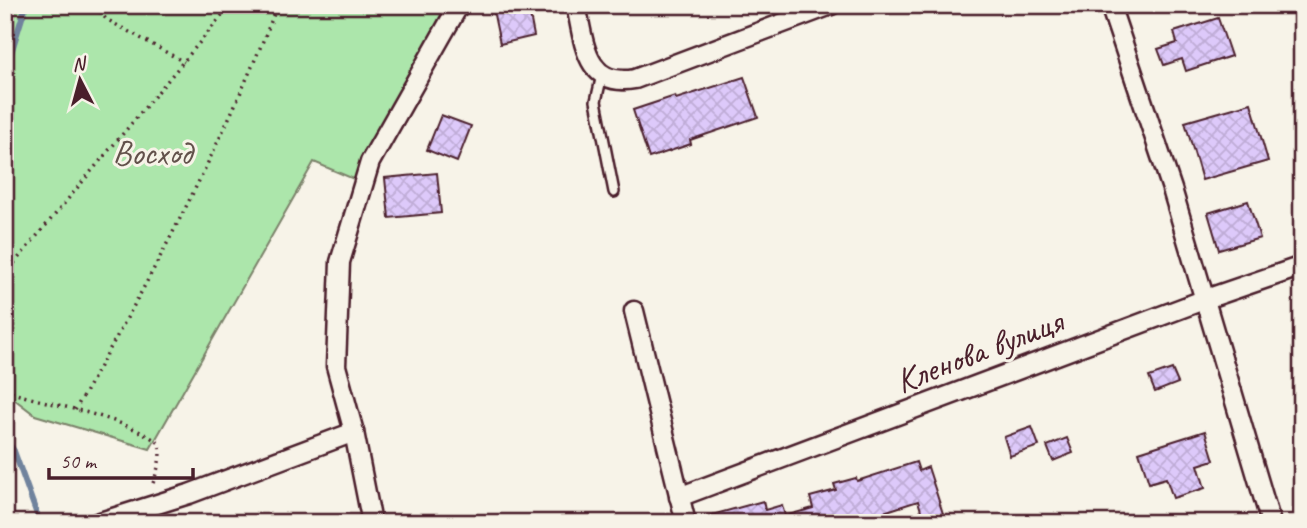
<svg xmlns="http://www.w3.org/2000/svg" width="1307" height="528" viewBox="0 0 1307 528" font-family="Caveat,sans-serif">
<defs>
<pattern id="building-cross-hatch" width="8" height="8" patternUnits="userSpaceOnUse" patternTransform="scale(1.75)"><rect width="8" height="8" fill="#ddc9fa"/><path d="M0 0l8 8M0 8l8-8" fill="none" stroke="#bfacd6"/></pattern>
</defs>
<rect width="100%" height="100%" fill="#f7f3e8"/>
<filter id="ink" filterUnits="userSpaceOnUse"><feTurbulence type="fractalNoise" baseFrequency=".0143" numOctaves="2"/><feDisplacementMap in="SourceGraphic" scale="14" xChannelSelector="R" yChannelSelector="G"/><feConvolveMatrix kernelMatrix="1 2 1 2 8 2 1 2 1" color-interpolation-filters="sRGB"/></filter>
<g filter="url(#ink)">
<path fill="#ace6ab" stroke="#7b826b" stroke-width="2" d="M5 5H446L356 180 314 162 150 449 35 415 5 392Z"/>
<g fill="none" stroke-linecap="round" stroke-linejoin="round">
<g stroke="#70839d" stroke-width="6">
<path d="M5 72 26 5"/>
<path d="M5 438 14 451 40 523"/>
</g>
</g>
<g fill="url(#building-cross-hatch)" stroke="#4a1f2b" stroke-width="2">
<path d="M492 5H528L534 36 500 44Z"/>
<path d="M1218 18 1231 56 1186 71 1182 59 1164 65 1158 49 1177 43 1174 32Z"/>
<path d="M744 77 758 117 690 140 691 144 649 158 633 110 675 96 676 99Z"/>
<path d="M1251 103 1268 161 1202 180 1185 122Z"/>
<path d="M441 115 471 126 457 162 427 150Z"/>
<path d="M437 173 441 213 389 218 385 178Z"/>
<path d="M1248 201 1260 238 1219 250 1208 213Z"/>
<path d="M1172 369 1178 383 1155 392 1149 377Z"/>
<path d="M1032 427 1039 446 1010 456 1004 437Z"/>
<path d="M1205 431 1214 460 1198 465 1205 488 1173 498 1166 478 1149 483 1139 452Z"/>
<path d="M1067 438 1073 453 1053 461 1047 446Z"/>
<path d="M916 462 919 471 928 467 946 523H925L918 501 862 519 863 523H702L701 518 763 501 765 510 782 505 785 516 813 508 810 497 836 490 834 484 856 478 857 481Z"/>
</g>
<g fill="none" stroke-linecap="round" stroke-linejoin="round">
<defs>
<path id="lane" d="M602 75 596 101 614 192"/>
<g id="street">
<path d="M576 5C584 41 585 88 635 79L831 5"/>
<path d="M1110 5 1172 189 1271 523"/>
<path d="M634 311 686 523"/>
<path d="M679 497 1206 299 1302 266"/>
<path d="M97 523 189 494 354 432"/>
<path d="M372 523 354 432 336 366 340 262 370 162 459 5"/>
</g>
</defs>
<use href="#lane" stroke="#4a1f2b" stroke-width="14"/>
<use href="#street" stroke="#4a1f2b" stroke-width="23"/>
<g stroke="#4a1f2b" stroke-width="3.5" stroke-dasharray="2 5" stroke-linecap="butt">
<path d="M98 5 99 11 106 19 184 62"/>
<path d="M5 274 231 5"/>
<path d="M5 389 16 394C58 406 125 418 159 443 162 458 157 472 152 486"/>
<path d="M75 410C149 282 219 151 274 14L269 5"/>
</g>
<use href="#lane" stroke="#f7f3e8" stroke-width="9"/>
<use href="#street" stroke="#f7f3e8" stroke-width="18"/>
</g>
</g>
<g text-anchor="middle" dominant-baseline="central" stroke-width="6" stroke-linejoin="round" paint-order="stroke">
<g font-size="35" fill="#62514b" stroke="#f7f3e8">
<text x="152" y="152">Восход</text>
</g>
<g font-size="35" fill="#4a1f2b" stroke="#f7f3e8">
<text transform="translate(979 351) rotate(-21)">Кленова вулиця</text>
</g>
</g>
<rect width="1307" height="528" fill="none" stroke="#f7f3e8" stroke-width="28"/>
<rect x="14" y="14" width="1279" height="500" fill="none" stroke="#4a1f2b" stroke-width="2.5" filter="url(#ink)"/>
<g transform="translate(80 80) rotate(354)" stroke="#f7f3e8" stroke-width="5" paint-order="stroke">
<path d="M0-5L12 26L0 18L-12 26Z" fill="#4a1f2b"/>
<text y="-10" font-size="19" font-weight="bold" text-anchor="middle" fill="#4a1f2b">N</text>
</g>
<path d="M49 468v10h144v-10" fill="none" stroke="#4a1f2b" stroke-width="3.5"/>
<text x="60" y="468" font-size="21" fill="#4a1f2b" stroke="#f7f3e8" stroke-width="5" paint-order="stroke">50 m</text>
</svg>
